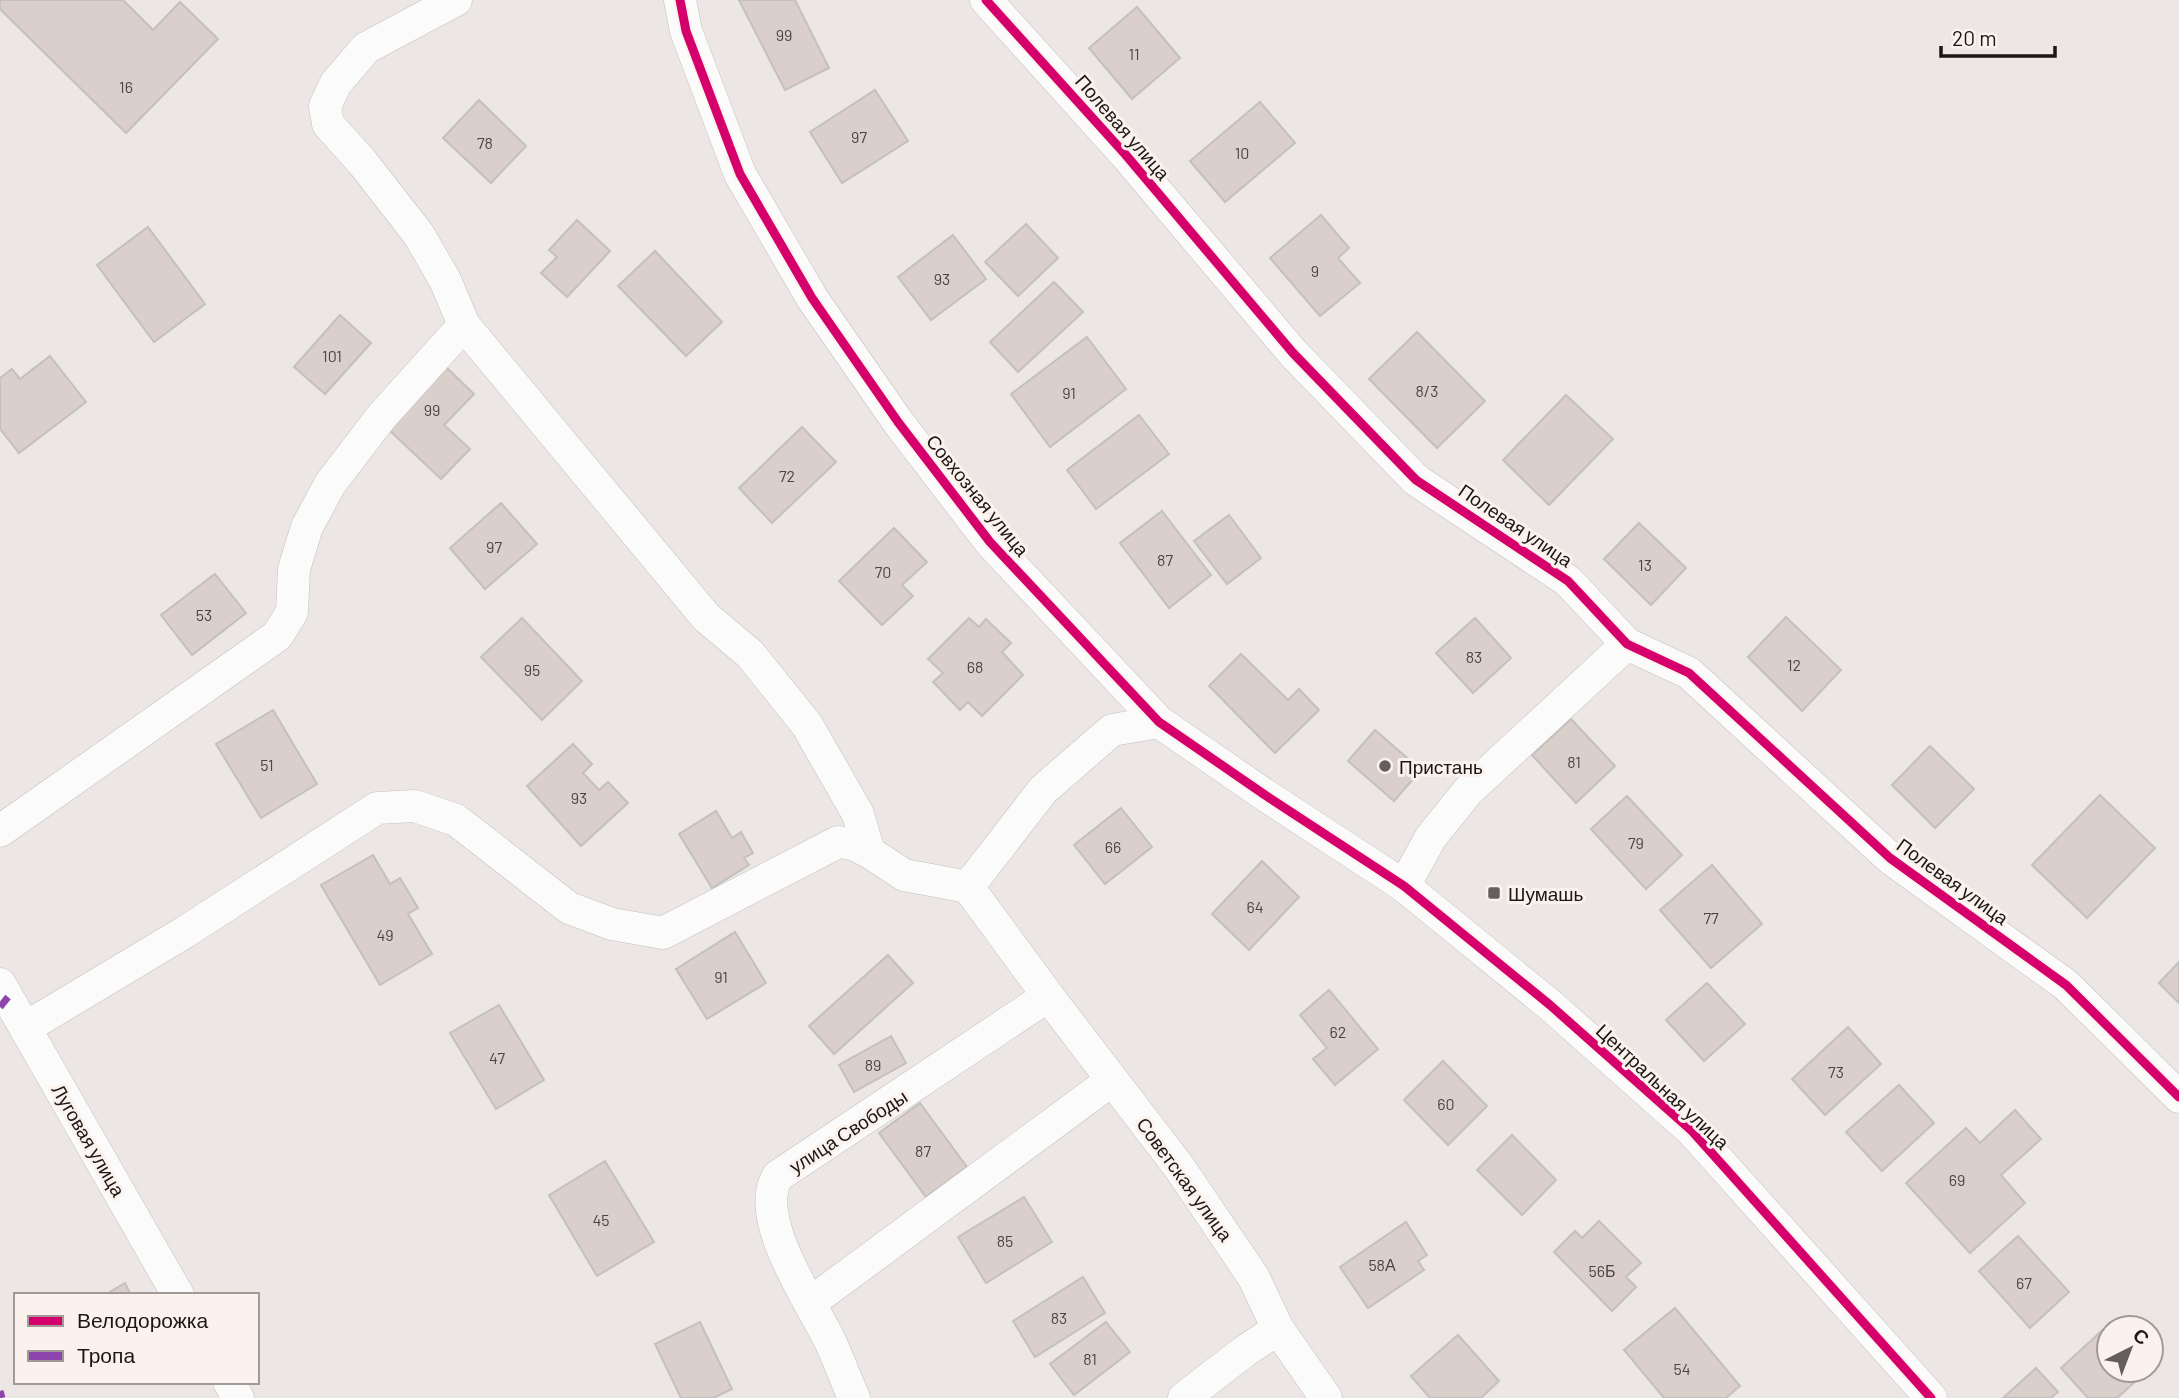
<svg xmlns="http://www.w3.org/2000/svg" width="2179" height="1398" viewBox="0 0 2179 1398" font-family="Barlow,sans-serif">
<rect width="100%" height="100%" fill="#ece6e4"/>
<g fill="#dacfcb" stroke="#c4c0be" stroke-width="2">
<path d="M0 0H123L153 30 180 2 218 39 126 133 0 9Z"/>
<path d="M739 0H795L829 68 785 90Z"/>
<path d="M1137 7 1180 58 1132 99 1089 48Z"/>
<path d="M875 90 908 141 842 183 810 132Z"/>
<path d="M479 100 526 146 491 183 443 138Z"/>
<path d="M1260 102 1295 143 1225 202 1190 161Z"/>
<path d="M1321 215 1349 248 1338 258 1360 283 1320 316 1270 258Z"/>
<path d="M577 220 610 251 567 297 541 273 557 257 549 250Z"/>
<path d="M1026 224 1058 258 1018 296 985 262Z"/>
<path d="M148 227 205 304 154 342 97 265Z"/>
<path d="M953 235 986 279 931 320 898 277Z"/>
<path d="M655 251 722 322 686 356 618 286Z"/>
<path d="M1054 282 1083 312 1018 372 990 342Z"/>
<path d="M340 315 371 343 325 394 294 367Z"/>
<path d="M1417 332 1485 401 1437 448 1369 379Z"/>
<path d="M1087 337 1126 389 1050 447 1011 394Z"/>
<path d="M50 356 86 402 19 453 0 429V378L12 369 20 379Z"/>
<path d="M446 367 474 394 444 425 470 449 441 479 387 428Z"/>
<path d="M1566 395 1613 439 1549 505 1503 460Z"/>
<path d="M1139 415 1169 454 1096 509 1067 470Z"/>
<path d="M802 427 836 462 772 523 739 488Z"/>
<path d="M501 503 537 544 485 589 450 548Z"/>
<path d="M1162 511 1211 575 1169 608 1120 543Z"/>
<path d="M1229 515 1261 558 1227 584 1194 541Z"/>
<path d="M1639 523 1686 568 1651 605 1604 559Z"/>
<path d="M894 528 927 562 902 585 913 596 882 625 839 581Z"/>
<path d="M215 574 246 613 192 655 161 615Z"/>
<path d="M1786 617 1841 670 1802 711 1748 657Z"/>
<path d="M522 618 582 681 542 720 481 657Z"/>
<path d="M969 618 979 627 986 619 1011 643 1002 652 1023 675 982 716 968 702 960 710 933 682 943 673 928 659Z"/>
<path d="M1475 618 1511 658 1473 693 1436 653Z"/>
<path d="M1241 654 1288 700 1299 689 1319 710 1275 753 1209 686Z"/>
<path d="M273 710 317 784 261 818 216 744Z"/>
<path d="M1571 719 1615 766 1576 803 1532 755Z"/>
<path d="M1375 730 1421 770 1394 801 1348 761Z"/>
<path d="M573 744 592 764 583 773 599 790 608 782 628 803 581 846 527 786Z"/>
<path d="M1930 746 1974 789 1935 828 1892 785Z"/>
<path d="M2100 795 2155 848 2087 918 2032 865Z"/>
<path d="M1627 796 1682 855 1646 889 1591 829Z"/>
<path d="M1121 808 1152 847 1105 884 1074 845Z"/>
<path d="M716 811 732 838 741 832 753 853 744 858 749 865 712 888 679 834Z"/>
<path d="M373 855 390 884 400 878 418 908 408 914 432 954 380 985 321 885Z"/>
<path d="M1262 861 1299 897 1249 950 1212 914Z"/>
<path d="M1712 865 1762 924 1711 968 1660 910Z"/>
<path d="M735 932 766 983 707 1019 676 969Z"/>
<path d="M888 955 913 983 834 1054 809 1026Z"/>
<path d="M2179 962V1003L2159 983Z"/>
<path d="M1707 983 1745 1024 1704 1061 1666 1020Z"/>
<path d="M1329 990 1378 1049 1335 1085 1313 1059 1327 1048 1300 1015Z"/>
<path d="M499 1005 544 1080 496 1109 450 1033Z"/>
<path d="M1848 1027 1881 1064 1825 1115 1792 1079Z"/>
<path d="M891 1036 906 1063 854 1092 839 1065Z"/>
<path d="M1443 1061 1487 1106 1448 1145 1404 1100Z"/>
<path d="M1899 1085 1934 1123 1882 1171 1846 1132Z"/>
<path d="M920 1103 967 1167 926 1197 879 1133Z"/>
<path d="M2015 1110 2041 1139 2001 1175 2025 1203 1970 1253 1906 1183 1966 1128 1980 1143Z"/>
<path d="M1512 1135 1556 1180 1522 1215 1477 1170Z"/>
<path d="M605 1161 654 1242 597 1276 549 1195Z"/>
<path d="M1024 1197 1052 1242 986 1283 958 1237Z"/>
<path d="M1599 1221 1641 1263 1626 1277 1636 1287 1612 1311 1554 1252 1575 1231 1582 1238Z"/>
<path d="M1406 1222 1427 1255 1418 1261 1424 1270 1368 1308 1340 1267Z"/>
<path d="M2018 1236 2069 1292 2030 1328 1979 1271Z"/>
<path d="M1083 1277 1105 1313 1035 1357 1013 1321Z"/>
<path d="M125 1283 131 1295H105Z"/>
<path d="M1675 1308 1740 1386 1726 1398H1664L1624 1350Z"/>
<path d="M700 1322 732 1389 713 1398H681L655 1344Z"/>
<path d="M1106 1322 1130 1352 1074 1395 1050 1364Z"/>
<path d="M2106 1327 2109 1330V1370L2147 1371 2117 1398H2088L2061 1368Z"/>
<path d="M1458 1335 1499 1381 1481 1398H1430L1411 1376Z"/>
<path d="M2036 1368 2058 1392 2051 1398H2003Z"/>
</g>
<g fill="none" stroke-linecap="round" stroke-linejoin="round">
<defs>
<g id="minor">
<path d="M680 0 686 31 740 174 812 298 898 422 990 542 1159 722 1265 795 1404 886 1550 1005 1692 1131 1931 1398"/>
<path d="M986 0 1125 154 1293 353 1416 480 1568 581 1627 644 1689 673 1890 858 2066 985 2179 1097"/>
<path d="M464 325 706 617 750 654 807 725 858 814 869 852 904 875 968 887 1048 996 1179 1167 1254 1278 1278 1329 1326 1398"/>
<path d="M0 831 277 636 292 612 294 569 307 527 330 484 382 416 464 325 445 280 419 235 363 163 328 124 325 106 336 83 366 48 456 0"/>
<path d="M1404 886 1431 837 1468 791 1627 644"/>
<path d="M968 887 1043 790 1112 730 1159 722"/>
<path d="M0 984 178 1295"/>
<path d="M25 1028 185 932 377 808 415 806 456 820 569 908 612 924 663 933 838 842 853 844 869 852"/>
<path d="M810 1303 1112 1080"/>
<path d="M229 1382 238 1398"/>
<path d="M854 1398C846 1380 839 1361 831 1343 813 1305 751 1217 778 1176L1048 996"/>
<path d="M1184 1398 1245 1351 1278 1329"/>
</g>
</defs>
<use href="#minor" stroke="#c4c0be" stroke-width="33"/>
<use href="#minor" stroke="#fcfbfb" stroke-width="32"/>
<g stroke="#8e44ad" stroke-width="7" stroke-dasharray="14 7" stroke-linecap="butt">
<path d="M0 1007 8 997"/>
<path d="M0 1391 2 1398"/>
</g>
<defs>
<g id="cycleway">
<path d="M680 0 686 31 740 174 812 298 898 422 990 542 1159 722 1265 795 1404 886 1550 1005 1692 1131 1931 1398"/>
<path d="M986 0 1125 154 1293 353 1416 480 1568 581 1627 644 1689 673 1890 858 2066 985 2179 1097"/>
</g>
</defs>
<use href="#cycleway" stroke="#fcf2ed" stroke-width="13"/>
<use href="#cycleway" stroke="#d6006c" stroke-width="9"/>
</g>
<g fill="#645f5e" stroke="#fcf2ed" stroke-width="2.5">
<circle cx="1385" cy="766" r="7"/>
<rect x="1487" y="886" width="14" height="14" rx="3.5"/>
</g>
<g text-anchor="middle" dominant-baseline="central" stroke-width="6" stroke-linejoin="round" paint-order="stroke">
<g font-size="16" fill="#4b4543">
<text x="784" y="34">99</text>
<text x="1134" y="53">11</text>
<text x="126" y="86">16</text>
<text x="859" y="136">97</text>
<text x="485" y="142">78</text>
<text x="1242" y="152">10</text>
<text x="1315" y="270">9</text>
<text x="942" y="278">93</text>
<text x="332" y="355">101</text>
<text x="1427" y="390">8/3</text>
<text x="1069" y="392">91</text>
<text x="432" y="409">99</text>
<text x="787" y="475">72</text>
<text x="494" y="546">97</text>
<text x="1165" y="559">87</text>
<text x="1645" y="564">13</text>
<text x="883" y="571">70</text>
<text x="204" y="614">53</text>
<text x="1474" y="656">83</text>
<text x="1794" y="664">12</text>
<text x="975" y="666">68</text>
<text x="532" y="669">95</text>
<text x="1574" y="761">81</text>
<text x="267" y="764">51</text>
<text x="579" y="797">93</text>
<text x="1636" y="842">79</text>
<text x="1113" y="846">66</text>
<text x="1255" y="906">64</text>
<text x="1711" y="917">77</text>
<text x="385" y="934">49</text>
<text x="721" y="976">91</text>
<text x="1338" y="1031">62</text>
<text x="497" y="1057">47</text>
<text x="873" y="1064">89</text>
<text x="1836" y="1071">73</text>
<text x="1446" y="1103">60</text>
<text x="923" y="1150">87</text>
<text x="1957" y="1179">69</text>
<text x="601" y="1219">45</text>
<text x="1005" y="1240">85</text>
<text x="1382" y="1264">58А</text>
<text x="1602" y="1270">56Б</text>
<text x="2024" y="1282">67</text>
<text x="1059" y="1317">83</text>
<text x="1090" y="1358">81</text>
<text x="1682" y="1368">54</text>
</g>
<g font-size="19" fill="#1b1716" stroke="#fcf2ed">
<text transform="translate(1123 127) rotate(49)">Полевая улица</text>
<text transform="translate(978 495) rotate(51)">Совхозная улица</text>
<text transform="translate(1516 525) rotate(34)">Полевая улица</text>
<text transform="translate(1953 881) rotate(36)">Полевая улица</text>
<text transform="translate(1663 1086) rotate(43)">Центральная улица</text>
<text transform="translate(848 1131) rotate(-33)">улица Свободы</text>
<text transform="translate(89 1140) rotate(60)">Луговая улица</text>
<text transform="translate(1185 1179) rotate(54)">Советская улица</text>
</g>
<g font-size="19" fill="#1b1716" stroke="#fcf2ed" text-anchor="start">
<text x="1399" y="766">Пристань</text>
<text x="1508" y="893">Шумашь</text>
</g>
</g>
<rect x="14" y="1293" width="245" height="91" fill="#fcf2ed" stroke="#a29a97" stroke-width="2"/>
<rect x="28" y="1316" width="35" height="10" fill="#d6006c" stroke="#a29a97" stroke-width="2"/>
<text x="77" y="1328" font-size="21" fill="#1b1716">Велодорожка</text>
<rect x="28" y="1351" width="35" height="10" fill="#8e44ad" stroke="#a29a97" stroke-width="2"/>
<text x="77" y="1363" font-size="21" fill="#1b1716">Тропа</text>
<g transform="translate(2130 1349) rotate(42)"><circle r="33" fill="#fcf2ed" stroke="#a29a97" stroke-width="2"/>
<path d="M0-5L12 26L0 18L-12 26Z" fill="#645f5e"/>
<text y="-10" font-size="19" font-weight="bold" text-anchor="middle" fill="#1b1716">С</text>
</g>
<path d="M1941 46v10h114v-10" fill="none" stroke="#1b1716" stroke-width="3.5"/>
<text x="1952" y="46" font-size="21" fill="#1b1716" stroke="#fcf2ed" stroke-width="5" paint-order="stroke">20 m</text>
</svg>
